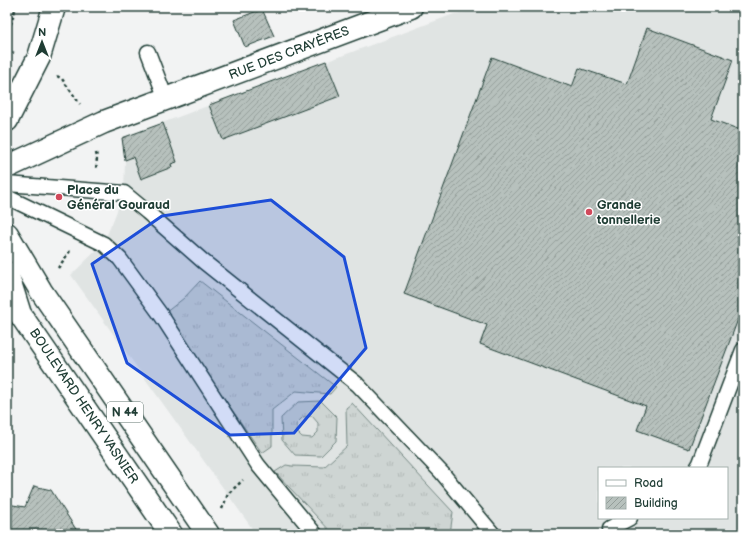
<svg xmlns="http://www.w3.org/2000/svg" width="750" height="541" viewBox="0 0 750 541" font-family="'Balsamiq Sans',sans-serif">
<defs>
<pattern id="grass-tufts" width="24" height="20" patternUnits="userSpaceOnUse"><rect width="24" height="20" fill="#ced5d3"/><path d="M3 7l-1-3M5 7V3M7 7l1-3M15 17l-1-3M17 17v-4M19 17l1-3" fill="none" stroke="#b0b8b6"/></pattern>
<pattern id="building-hatch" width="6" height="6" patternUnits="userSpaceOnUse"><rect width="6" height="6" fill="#b7c1bd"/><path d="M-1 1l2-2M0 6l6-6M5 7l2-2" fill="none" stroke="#949e9a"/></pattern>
</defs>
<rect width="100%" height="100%" fill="#f2f3f3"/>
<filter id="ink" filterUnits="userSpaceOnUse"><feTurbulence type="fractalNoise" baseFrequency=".025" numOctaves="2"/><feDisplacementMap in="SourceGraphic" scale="8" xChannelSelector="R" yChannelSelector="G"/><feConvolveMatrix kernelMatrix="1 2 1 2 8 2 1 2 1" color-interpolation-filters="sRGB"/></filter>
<g filter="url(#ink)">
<path fill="#e0e4e3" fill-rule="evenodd" d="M499 7H743V534H256L71 275 103 244 113 221 124 193 125 160 122 138 454 14ZM599 468H727V518H599Z"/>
<g fill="url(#grass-tufts)" stroke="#768984" fill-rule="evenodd">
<path d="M7 62 13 68 7 84Z"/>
<path d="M200 281 336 387 330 394 296 391 272 410V446L262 453 165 313 184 298Z"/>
<path d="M321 401 337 417 336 441 321 456 295 455 282 440 281 418 298 402ZM312 416 318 423V432L312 438 302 437 297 432V423L303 417Z"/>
<path d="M352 403 453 512 450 534H333L275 472 286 465 292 466 324 467 347 446 346 408Z"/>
</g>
<g fill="url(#building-hatch)" stroke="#1f3d34">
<path d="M262 9 274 36 245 47 234 20Z"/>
<path d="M647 28 733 60 711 119 743 131V306L689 449 637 430 646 406 480 344 487 325 404 294 492 57 572 87 579 68 627 84Z"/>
<path d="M326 61 340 96 223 140 209 105Z"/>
<path d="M163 123 177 162 171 164 172 167 141 179 133 157 125 160 122 138Z"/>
<path d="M34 486 51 490 79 534H7V504L25 507Z"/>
</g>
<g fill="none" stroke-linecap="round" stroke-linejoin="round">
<defs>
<g id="lane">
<path d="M148 52 166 99"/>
<path d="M7 184 124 193 147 212 204 262 357 384 442 473 493 534"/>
<path d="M7 197 104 244 120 259 161 315 258 465 315 534"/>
<path d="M697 468 700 463 743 350"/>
<path d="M609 529 630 518"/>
</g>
<path id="street" d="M7 167 104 122 411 7"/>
<g id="primary">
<path d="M7 120 39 57 54 7"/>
<path d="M7 234 41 291 208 534"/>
<path d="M7 273 20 314 171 534"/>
</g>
</defs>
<use href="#lane" stroke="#1f3d34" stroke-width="17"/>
<use href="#street" stroke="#1f3d34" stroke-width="25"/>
<use href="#primary" stroke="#1f3d34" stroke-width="25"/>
<g stroke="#1f3d34" stroke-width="2.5" stroke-dasharray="3 3" stroke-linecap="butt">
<path d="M7 36 16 7"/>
<path d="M7 50 14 53"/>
<path d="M57 76 62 79 80 104"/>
<path d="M96 153 97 157 96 170"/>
<path d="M58 268 70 251"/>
<path d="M222 509 228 494 243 480"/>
</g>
<use href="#lane" stroke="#fff" stroke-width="14"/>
<use href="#street" stroke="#fff" stroke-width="22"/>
<use href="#primary" stroke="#fff" stroke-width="22"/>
</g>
</g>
<path fill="#1d4ed8" fill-opacity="0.2" stroke="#1d4ed8" stroke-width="3" stroke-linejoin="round" d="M271 200 344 257 366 348 294 433 230 435 127 363 92 264 162 216Z"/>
<g fill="#d1495b" stroke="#fff" stroke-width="1.5">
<circle cx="59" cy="197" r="4"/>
<circle cx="589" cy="212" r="4"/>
</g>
<g text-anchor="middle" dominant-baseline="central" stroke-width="3" stroke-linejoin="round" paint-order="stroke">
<rect fill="#fff" stroke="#627771" stroke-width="1" x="107" y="402" width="36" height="20" rx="3"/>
<g font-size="12" font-weight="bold" fill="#1f3d34">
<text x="125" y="412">N 44</text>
</g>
<g font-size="13" fill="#1f3d34" stroke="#fff">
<text transform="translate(289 53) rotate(-21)">RUE DES CRAYÈRES</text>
<text transform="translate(84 406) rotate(56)">BOULEVARD HENRY VASNIER</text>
</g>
<g font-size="13" font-weight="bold" fill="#1f3d34" stroke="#fff" text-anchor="start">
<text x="67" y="190">Place du<tspan x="67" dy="15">Général Gouraud</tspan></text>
<text x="597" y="205">Grande<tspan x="597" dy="15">tonnellerie</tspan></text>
</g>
</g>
<rect width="750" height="541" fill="none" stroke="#fff" stroke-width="24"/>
<rect x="12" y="12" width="726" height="517" fill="none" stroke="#1f3d34" stroke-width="1.5" filter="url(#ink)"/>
<rect x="598" y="467" width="130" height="52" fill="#ffffff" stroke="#a5b1ae"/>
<rect x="606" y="480" width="20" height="6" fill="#ffffff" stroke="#a5b1ae"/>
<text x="634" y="487" font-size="12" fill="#1f3d34">Road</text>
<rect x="606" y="497" width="20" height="12" fill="url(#building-hatch)" stroke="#a5b1ae"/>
<text x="634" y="507" font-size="12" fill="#1f3d34">Building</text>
<g transform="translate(42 42)" stroke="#ffffff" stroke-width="3" paint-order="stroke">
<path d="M0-3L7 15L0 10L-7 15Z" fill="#1f3d34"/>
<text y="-6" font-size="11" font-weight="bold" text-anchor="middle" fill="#1f3d34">N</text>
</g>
</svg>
